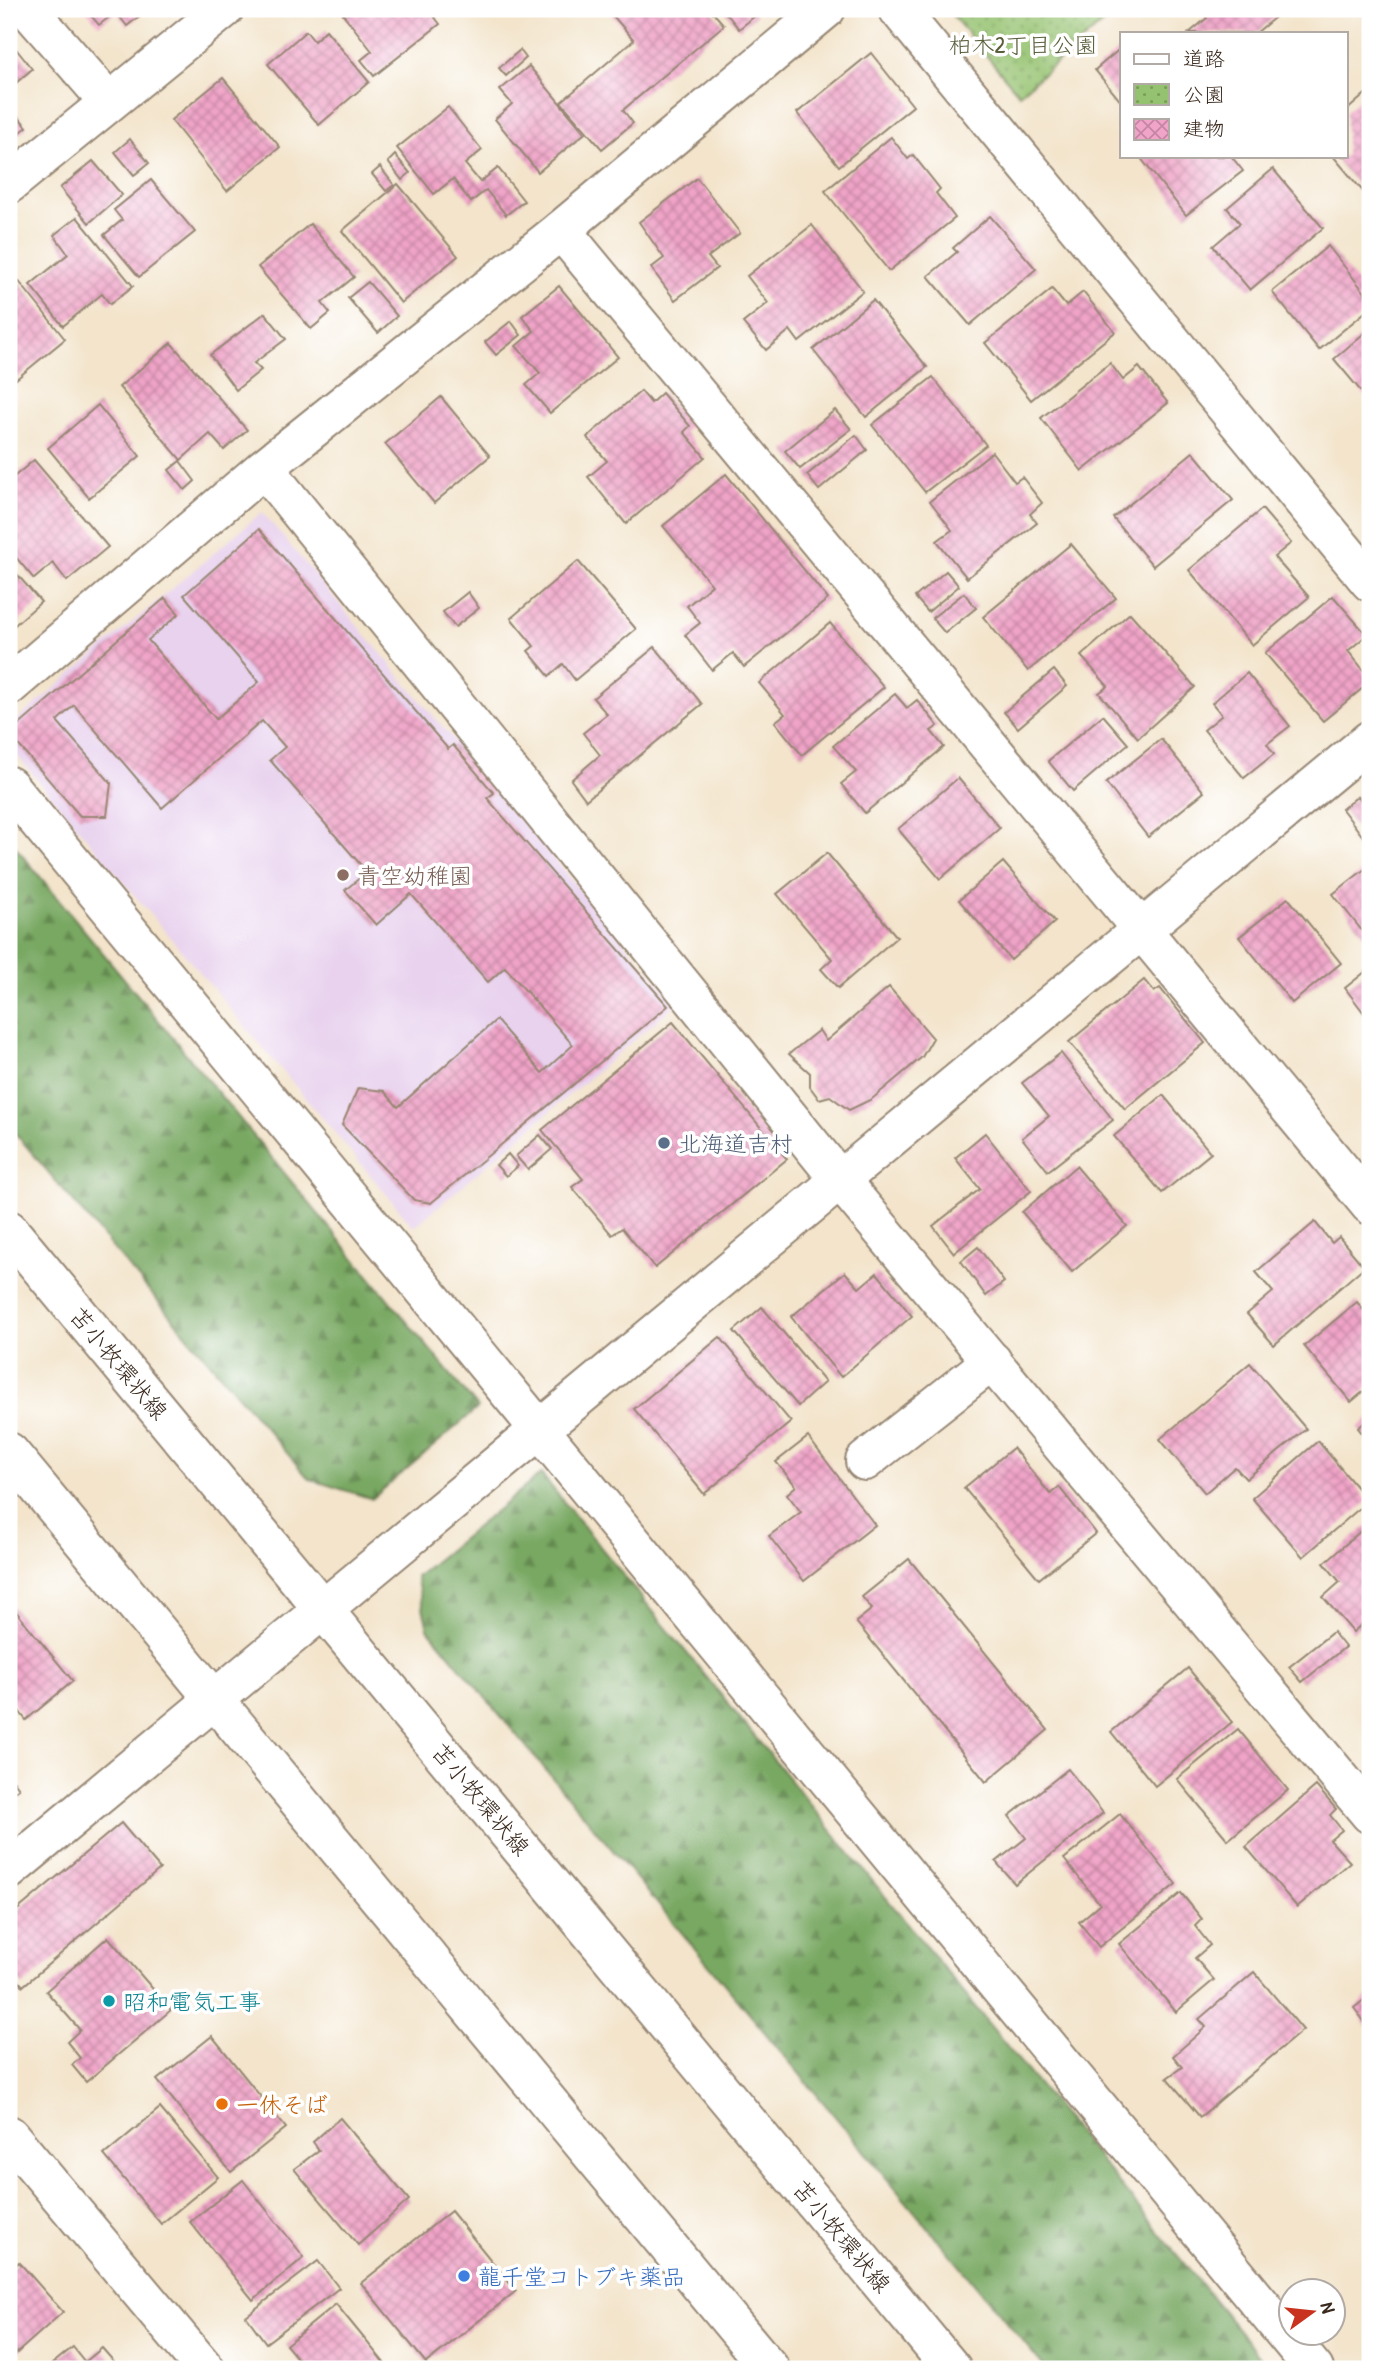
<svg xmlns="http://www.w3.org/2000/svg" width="1379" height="2378" viewBox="0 0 1379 2378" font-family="'Patrick Hand','Klee One',sans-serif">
<defs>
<pattern id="forest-firs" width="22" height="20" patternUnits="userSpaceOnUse" patternTransform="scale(1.75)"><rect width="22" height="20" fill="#78a862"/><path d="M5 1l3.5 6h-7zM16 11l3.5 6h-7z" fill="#648950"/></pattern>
<pattern id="park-dots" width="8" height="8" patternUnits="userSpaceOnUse" patternTransform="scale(1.75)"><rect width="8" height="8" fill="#95c270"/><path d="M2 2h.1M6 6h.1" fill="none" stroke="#7b9e5b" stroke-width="1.8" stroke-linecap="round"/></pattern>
<pattern id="building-cross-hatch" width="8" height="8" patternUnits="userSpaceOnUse" patternTransform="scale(1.75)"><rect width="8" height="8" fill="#f0a4c8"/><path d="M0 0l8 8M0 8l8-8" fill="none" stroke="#c486a2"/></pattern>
</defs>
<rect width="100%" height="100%" fill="#fff"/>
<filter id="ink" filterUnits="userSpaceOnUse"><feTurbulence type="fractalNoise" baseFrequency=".0143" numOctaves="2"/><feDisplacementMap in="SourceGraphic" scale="14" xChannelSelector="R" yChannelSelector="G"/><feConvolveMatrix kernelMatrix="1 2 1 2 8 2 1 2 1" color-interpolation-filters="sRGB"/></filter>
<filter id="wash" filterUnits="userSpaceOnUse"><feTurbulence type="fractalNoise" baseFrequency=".00686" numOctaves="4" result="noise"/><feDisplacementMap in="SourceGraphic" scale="28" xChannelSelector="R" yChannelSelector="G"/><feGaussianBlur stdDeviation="1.57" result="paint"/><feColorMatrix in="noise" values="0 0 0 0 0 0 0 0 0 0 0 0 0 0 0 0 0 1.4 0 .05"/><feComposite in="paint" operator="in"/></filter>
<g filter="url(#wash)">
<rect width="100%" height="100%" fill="#f3e4cb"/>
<path fill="#e8d2ee" d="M262 512 676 1004 414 1227 9 746V727Z"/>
<g fill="url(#forest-firs)" stroke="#5a6940" stroke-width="2">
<path d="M9 839 478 1408 372 1499 309 1479 9 1126Z"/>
<path d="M541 1474 1270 2369H1046L428 1629 416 1577Z"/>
</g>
<path fill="url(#park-dots)" stroke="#687647" stroke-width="2" d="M947 9H1120L1019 94Z"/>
<g id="blocks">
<g fill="url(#building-cross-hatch)">
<path d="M85 9H148L127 26 116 12 99 25Z"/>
<path d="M350 9H428L440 24 374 76 361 60 372 51 343 14Z"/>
<path d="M607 9H710L724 25 623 110 633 123 602 149 561 102 634 40Z"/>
<path d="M723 9H752L756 15 739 29Z"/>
<path d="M1200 9H1285L1256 33H1189L1207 18Z"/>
<path d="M326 30 369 82 319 125 268 64 306 31 314 41Z"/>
<path d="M9 40 32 69 9 89Z"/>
<path d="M1122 47V103L1095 70Z"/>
<path d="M520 50 526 58 506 76 499 68Z"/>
<path d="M871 53 913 106 839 166 797 113Z"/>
<path d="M529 66 585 133 538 172 495 119 512 104 500 90Z"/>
<path d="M223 78 280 147 227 191 171 120Z"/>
<path d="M1370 90V191L1366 195 1333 156H1346V111Z"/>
<path d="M9 106 27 127 9 142Z"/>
<path d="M448 107 482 150 465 164 480 182 498 168 524 201 506 215 486 190 471 202 453 179 434 194 397 148Z"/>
<path d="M891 137 908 159 913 155 940 189 936 193 955 218 889 271 825 191Z"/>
<path d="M130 139 149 163 134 175 115 152Z"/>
<path d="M395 155 410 173 402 180 388 162Z"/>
<path d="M1142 156H1231L1243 171 1186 215 1140 157Z"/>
<path d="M93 161 122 195 89 223 60 188Z"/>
<path d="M380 167 394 185 386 191 372 174Z"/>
<path d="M1273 169 1323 228 1250 290 1213 246 1240 223 1227 208Z"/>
<path d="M697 178 740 233 708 257 717 268 675 300 651 268 664 258 639 222Z"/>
<path d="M151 180 195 232 139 277 104 235 122 220 114 210Z"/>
<path d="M398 184 458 256 401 303 342 231Z"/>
<path d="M990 216 1036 269 970 325 928 276 957 252 953 248Z"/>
<path d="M77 217 133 286 110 304 102 294 63 326 30 285 68 254 54 235Z"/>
<path d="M310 224 354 277 322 303 330 313 311 329 258 267Z"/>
<path d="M812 225 863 291 799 342 790 330 766 350 743 323 768 303 747 276Z"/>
<path d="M1328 246 1370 299V308L1319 350 1272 292Z"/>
<path d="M13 274 65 339 9 385V278Z"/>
<path d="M368 282 397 316 378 333 348 298Z"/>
<path d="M559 286 618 357 550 413 526 385 540 373 516 346 534 331 522 316Z"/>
<path d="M1052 289 1066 306 1083 292 1115 332 1031 400 985 343Z"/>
<path d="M873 300 927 367 866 417 813 350Z"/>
<path d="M265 313 286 339 254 363 261 370 236 390 210 355Z"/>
<path d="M511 321 521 335 496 355 485 342Z"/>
<path d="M1370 328V402L1334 359Z"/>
<path d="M171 343 247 430 224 450 210 434 181 460 119 387Z"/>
<path d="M1110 363 1123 380 1139 367 1168 403 1082 471 1041 418Z"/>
<path d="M933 377 986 445 925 492 872 425Z"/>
<path d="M641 391 651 403 662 393 690 426 684 432 705 457 626 524 588 477 607 461 587 437Z"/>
<path d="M441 397 490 456 434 503 385 444Z"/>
<path d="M98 405 140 456 89 498 48 448Z"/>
<path d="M835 410 851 429 800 469 785 451Z"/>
<path d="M856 435 867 450 819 490 807 475Z"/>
<path d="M992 452 1015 482 1022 477 1042 503 1030 514 1037 523 967 578 937 541 952 530 930 501Z"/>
<path d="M1193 452 1233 500 1153 566 1113 518Z"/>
<path d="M34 460 108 547 67 581 53 563 34 579 9 549V481Z"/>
<path d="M180 461 195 481 185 490 169 470Z"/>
<path d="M726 474 828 599 744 667 733 653 712 670 685 635 700 623 687 606 712 585 663 526Z"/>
<path d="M1262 509 1291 543 1274 557 1309 597 1252 645 1189 570Z"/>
<path d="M259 529 448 749 453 745 494 793 487 798 668 1006 431 1203 414 1200 342 1125 358 1088 384 1091 398 1107 496 1020 542 1073 573 1045 505 967 488 982 411 894 376 925 345 890 367 872 270 760 285 747 262 721 162 808 74 705 57 721 111 783 107 816H80L9 734 165 598 179 614 148 640 216 719 259 682 184 595Z"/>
<path d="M1071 544 1116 598 1028 671 983 617Z"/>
<path d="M578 561 636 629 575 680 563 664 549 676 528 651 534 646 511 618Z"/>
<path d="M9 565 41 602 9 630Z"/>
<path d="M946 571 959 586 928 612 915 597Z"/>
<path d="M468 592 479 608 455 627 443 612Z"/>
<path d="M964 593 976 608 945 633 932 618Z"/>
<path d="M1333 596 1367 635 1348 651 1370 678V682L1323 721 1265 653Z"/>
<path d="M1130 613 1195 687 1138 738 1099 693 1108 686 1081 656Z"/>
<path d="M830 623 884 687 802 755 775 722 785 714 759 683Z"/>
<path d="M655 647 702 704 586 800 571 780 600 755 583 733 607 714 593 698Z"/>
<path d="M1054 670 1067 686 1018 728 1004 712Z"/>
<path d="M1247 673 1290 726 1267 744 1274 754 1244 778 1204 730 1222 715 1212 703Z"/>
<path d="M895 694 907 708 917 700 938 726 931 731 944 747 865 813 841 784 856 772 833 746Z"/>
<path d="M1103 715 1128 744 1073 791 1048 761Z"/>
<path d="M1161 739 1204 792 1148 837 1106 783Z"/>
<path d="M958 778 1000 828 940 879 898 829Z"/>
<path d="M1358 796 1370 812V846L1342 809Z"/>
<path d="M827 853 897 937 838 988 821 969 832 959 777 894Z"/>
<path d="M1003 862 1055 922 1011 960 959 900Z"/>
<path d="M1370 865V941L1333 894Z"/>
<path d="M1288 898 1341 963 1292 1003 1239 937Z"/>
<path d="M1370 968V1021L1345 988Z"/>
<path d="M1144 980 1154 992 1160 988 1205 1043 1125 1109 1069 1042Z"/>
<path d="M889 987 933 1038 922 1057 872 1099 849 1110 830 1096 819 1099 810 1087V1073L789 1054 819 1030 826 1041Z"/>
<path d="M673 1022 787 1159 655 1268 622 1228 612 1235 572 1187 583 1179 542 1130Z"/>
<path d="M1061 1053 1113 1120 1048 1171 1022 1138 1049 1116 1022 1083Z"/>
<path d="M1163 1095 1211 1153 1162 1193 1114 1136Z"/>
<path d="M985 1133 1031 1191 954 1253 933 1226 980 1189 955 1158Z"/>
<path d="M540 1135 552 1149 528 1170 516 1156Z"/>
<path d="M508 1154 518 1166 506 1176 496 1165Z"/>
<path d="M1076 1166 1127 1226 1072 1272 1022 1212Z"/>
<path d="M1315 1222 1332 1243 1339 1237 1364 1267 1274 1345 1247 1314 1273 1292 1256 1272Z"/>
<path d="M978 1247 1004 1282 986 1296 961 1261Z"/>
<path d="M845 1272 859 1288 877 1273 912 1316 841 1377 791 1317Z"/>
<path d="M1357 1302 1370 1318V1386L1351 1402 1304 1346Z"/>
<path d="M762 1307 825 1382 798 1406 734 1331Z"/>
<path d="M720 1337 791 1422 704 1494 634 1409Z"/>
<path d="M1250 1363 1306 1429 1246 1479 1235 1467 1205 1493 1160 1439Z"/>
<path d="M1370 1418V1443L1358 1428Z"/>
<path d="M808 1437 875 1525 804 1581 769 1536 801 1512 787 1494 796 1486 776 1462Z"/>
<path d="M1318 1441 1368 1501 1303 1557 1252 1498Z"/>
<path d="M1013 1448 1050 1494 1059 1487 1096 1533 1039 1579 964 1488Z"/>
<path d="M1370 1523V1617L1353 1632 1323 1597 1340 1582 1324 1563Z"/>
<path d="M909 1559 1048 1730 986 1782 856 1622 872 1609 862 1597Z"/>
<path d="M9 1603 73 1681 26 1720 9 1698Z"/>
<path d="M1333 1632 1345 1647 1302 1682 1289 1667Z"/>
<path d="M1188 1668 1232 1722 1155 1786 1111 1732Z"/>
<path d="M1238 1729 1288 1790 1228 1840 1177 1779Z"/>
<path d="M1068 1769 1103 1813 1015 1884 996 1862 1026 1838 1009 1816Z"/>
<path d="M9 1775 19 1788 9 1796Z"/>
<path d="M1316 1786 1336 1809 1330 1815 1342 1830 1330 1840 1350 1862 1297 1907 1246 1847Z"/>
<path d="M1120 1814 1176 1884 1099 1947 1079 1922 1100 1904 1064 1859Z"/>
<path d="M121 1823 160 1869 23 1986 9 1969V1917Z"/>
<path d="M1181 1893 1202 1919 1195 1926 1210 1945 1195 1958 1214 1980 1176 2012 1119 1944Z"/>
<path d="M108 1937 171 2010 86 2082 72 2065 80 2058 67 2042 80 2030 46 1991Z"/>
<path d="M1254 1972 1303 2030 1200 2117 1167 2078 1182 2067 1173 2056 1206 2027 1199 2019Z"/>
<path d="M1370 1995V2029L1354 2008Z"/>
<path d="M212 2036 286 2128 231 2172 157 2080Z"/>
<path d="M160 2108 218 2177 161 2224 104 2155Z"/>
<path d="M340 2118 409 2200 358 2245 294 2169 319 2150 313 2142Z"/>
<path d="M243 2180 304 2257 253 2300 190 2222Z"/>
<path d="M451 2211 516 2291 426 2363 361 2283Z"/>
<path d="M318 2261 339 2288 266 2343 246 2316Z"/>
<path d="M19 2262 63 2312 9 2360V2271Z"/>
<path d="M336 2304 389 2369H306L286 2345Z"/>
<path d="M73 2347 85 2362 102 2348 116 2364 109 2369H46Z"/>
</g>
</g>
</g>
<g filter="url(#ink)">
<use href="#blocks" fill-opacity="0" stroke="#978774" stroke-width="2"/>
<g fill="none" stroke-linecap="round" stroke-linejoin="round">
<defs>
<g id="minor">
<path d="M28 9 109 102"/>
<path d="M898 9 1370 582"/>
<path d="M9 184 224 9"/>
<path d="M561 230 1370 1205"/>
<path d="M264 468 839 1179 1370 1814"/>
<path d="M9 686 264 468 561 230 826 9"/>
<path d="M9 786 1314 2369"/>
<path d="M865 1461 992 1361"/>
<path d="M9 1870 1370 740"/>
<path d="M9 2135 205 2369"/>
</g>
<g id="major">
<path d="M9 1230 952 2369"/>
<path d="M9 1452 770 2369"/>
</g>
</defs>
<use href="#minor" stroke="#978774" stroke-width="42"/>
<use href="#major" stroke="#978774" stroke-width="42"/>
<use href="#minor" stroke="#fff" stroke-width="38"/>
<use href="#major" stroke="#fff" stroke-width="38"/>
</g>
</g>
<circle fill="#8d6e63" stroke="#fff" stroke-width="2.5" cx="343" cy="875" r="7"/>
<circle fill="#5c6f8a" stroke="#fff" stroke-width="2.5" cx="664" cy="1143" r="7"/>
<circle fill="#0f9aa8" stroke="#fff" stroke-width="2.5" cx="109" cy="2001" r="7"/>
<circle fill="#e8710a" stroke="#fff" stroke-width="2.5" cx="222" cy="2104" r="7"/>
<circle fill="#3f7fe0" stroke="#fff" stroke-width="2.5" cx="464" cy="2276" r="7"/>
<g text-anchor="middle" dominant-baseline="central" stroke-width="7" stroke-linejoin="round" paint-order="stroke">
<g font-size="23" fill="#5a5f3b" stroke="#fff">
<text x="1023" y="44">柏木2丁目公園</text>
</g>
<g font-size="23" fill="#785e54" stroke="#fff" text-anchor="start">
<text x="357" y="875">青空幼稚園</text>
</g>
<g font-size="23" fill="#4e5e75" stroke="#fff" text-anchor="start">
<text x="678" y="1143">北海道吉村</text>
</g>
<g font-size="23" fill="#3b2a1e" stroke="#fff">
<text transform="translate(119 1363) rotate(50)">苫小牧環状線</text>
<text transform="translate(481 1799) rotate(50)">苫小牧環状線</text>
<text transform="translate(842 2236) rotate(50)">苫小牧環状線</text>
</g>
<g font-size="23" fill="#0d838f" stroke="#fff" text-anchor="start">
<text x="123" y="2001">昭和電気工事</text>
</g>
<g font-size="23" fill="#c56008" stroke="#fff" text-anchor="start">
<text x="236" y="2104">一休そば</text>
</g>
<g font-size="23" fill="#366cbe" stroke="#fff" text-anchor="start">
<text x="478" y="2276">龍千堂コトブキ薬品</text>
</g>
</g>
<rect width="1379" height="2378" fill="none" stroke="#fff" stroke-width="35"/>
<rect x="1120" y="32" width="228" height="126" fill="#ffffff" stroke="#b1aaa5" stroke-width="2"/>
<rect x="1134" y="54" width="35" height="10" fill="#ffffff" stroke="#b1aaa5" stroke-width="2"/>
<text x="1183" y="66" font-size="21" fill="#3b2a1e">道路</text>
<rect x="1134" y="84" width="35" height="21" fill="url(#park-dots)" stroke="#b1aaa5" stroke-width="2"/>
<text x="1183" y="102" font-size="21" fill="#3b2a1e">公園</text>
<rect x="1134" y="119" width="35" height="21" fill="url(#building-cross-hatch)" stroke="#b1aaa5" stroke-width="2"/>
<text x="1183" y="136" font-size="21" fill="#3b2a1e">建物</text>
<g transform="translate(1312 2312) rotate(75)"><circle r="33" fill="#ffffff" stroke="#b1aaa5" stroke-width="2"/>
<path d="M0-5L12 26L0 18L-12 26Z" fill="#c8321e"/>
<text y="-10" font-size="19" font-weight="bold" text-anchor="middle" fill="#3b2a1e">N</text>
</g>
</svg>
